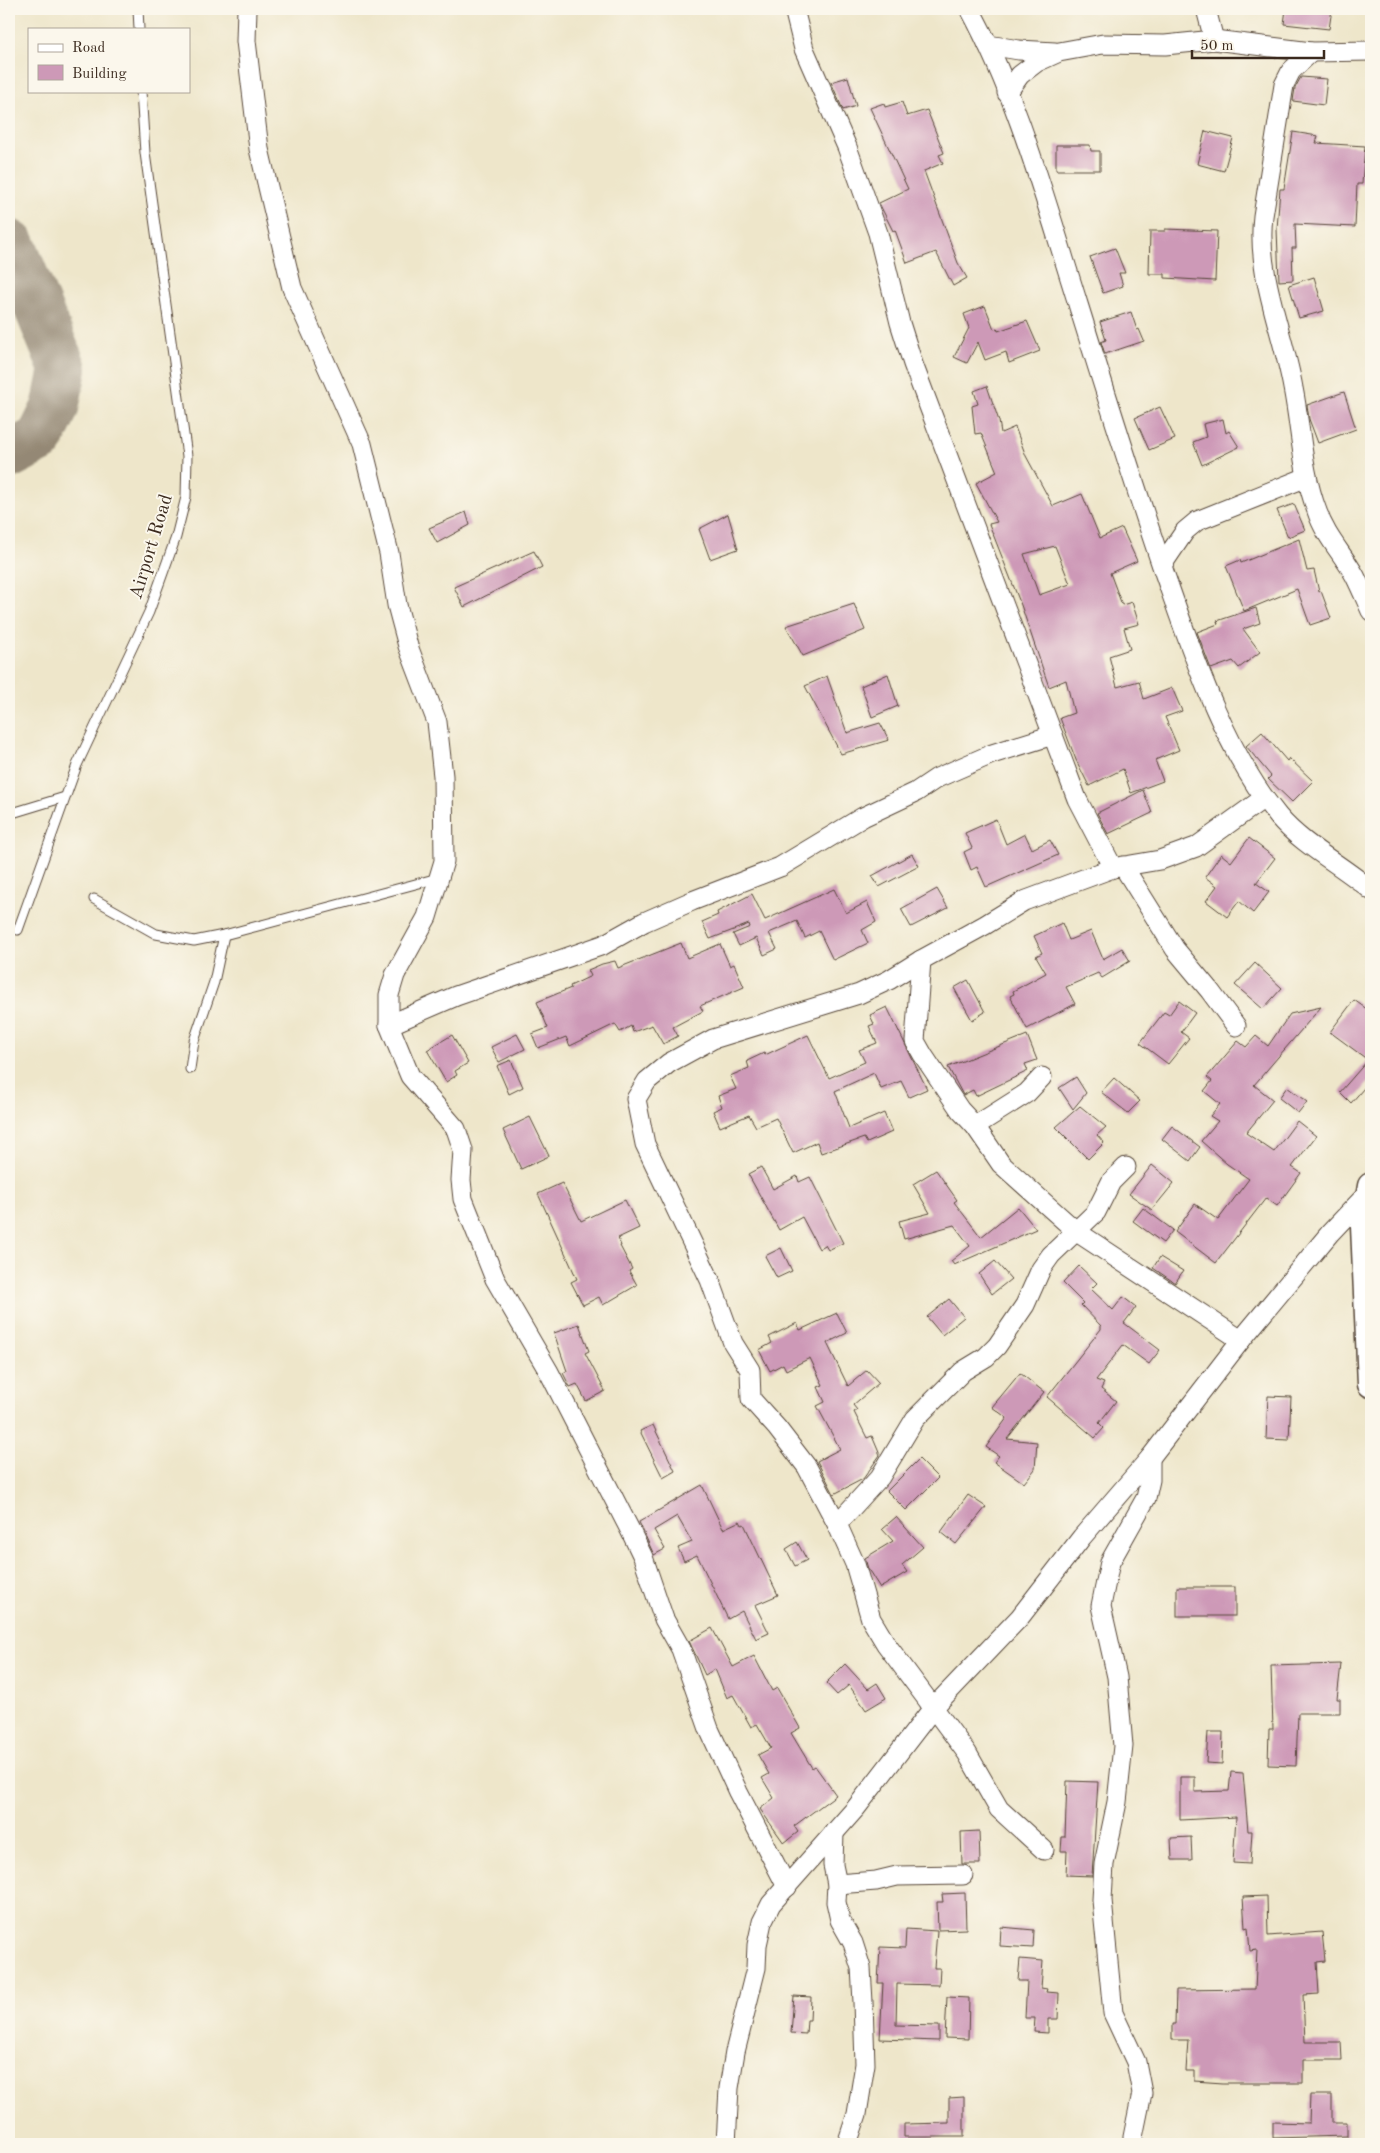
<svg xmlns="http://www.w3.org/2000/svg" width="1380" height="2153" viewBox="0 0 1380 2153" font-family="'Old Standard TT',serif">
<rect width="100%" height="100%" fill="#fbf7ec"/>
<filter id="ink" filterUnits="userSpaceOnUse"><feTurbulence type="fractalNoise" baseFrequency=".02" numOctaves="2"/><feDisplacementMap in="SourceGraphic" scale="10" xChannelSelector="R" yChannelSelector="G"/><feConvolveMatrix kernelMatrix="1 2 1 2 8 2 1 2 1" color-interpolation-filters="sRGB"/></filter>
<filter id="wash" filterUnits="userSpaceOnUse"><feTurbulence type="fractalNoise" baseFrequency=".0096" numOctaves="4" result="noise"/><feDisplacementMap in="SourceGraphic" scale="20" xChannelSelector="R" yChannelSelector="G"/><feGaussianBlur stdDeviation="1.12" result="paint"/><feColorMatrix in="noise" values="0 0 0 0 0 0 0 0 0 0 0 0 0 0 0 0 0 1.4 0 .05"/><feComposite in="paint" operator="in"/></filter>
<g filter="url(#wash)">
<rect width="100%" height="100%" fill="#eee6ca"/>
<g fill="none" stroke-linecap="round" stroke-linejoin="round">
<path stroke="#948874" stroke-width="48" d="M9 243 12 245 63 369 55 408 40 439 9 455"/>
</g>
<g id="blocks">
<g fill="#cd99b7" fill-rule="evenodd">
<path d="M1286 9H1332L1329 29 1284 24Z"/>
<path d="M848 77 856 106 843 110 831 82Z"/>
<path d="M1301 77 1327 79 1324 105 1293 101 1295 88Z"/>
<path d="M902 102 907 116 927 110 944 153 939 155 943 163 924 171 958 263 967 278 953 286 936 252 907 263 895 230 893 231 879 203 908 189 870 108 884 103 885 107Z"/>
<path d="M1205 131 1233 138 1224 171 1197 164Z"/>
<path d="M1293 132 1318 136 1316 143 1365 146 1362 184H1357L1355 227 1295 224 1296 248H1292L1293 280 1279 281 1277 229 1280 189H1284Z"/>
<path d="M1056 145H1090L1091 151H1100V170H1056Z"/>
<path d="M1165 229 1217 231 1215 281 1165 278V274H1149L1150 231H1165Z"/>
<path d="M1115 248 1125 273H1119L1123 286 1103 293 1090 257Z"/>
<path d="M1314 277 1324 311 1299 318 1289 285Z"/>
<path d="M985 306 994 329 997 328 998 331 1027 321 1040 351 1009 363 1006 352 985 360 978 342 967 363 954 357 969 328 964 314Z"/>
<path d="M1131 312 1137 330 1139 329 1144 341 1105 354 1101 342 1106 340 1100 322Z"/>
<path d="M987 386 999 421 1001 433 1015 427 1026 456 1053 506 1082 494 1100 538 1122 528 1137 561 1110 573 1122 605 1132 602 1139 624 1124 628 1130 649 1109 656 1117 687 1139 681 1144 699 1172 688 1182 711 1165 717 1179 750 1155 760 1163 781 1131 793 1123 769 1089 786 1076 760 1060 718 1074 713 1066 680 1049 687 1021 605 989 524 997 522 976 483 997 472 981 433 975 434 972 406 978 404 974 391ZM1055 546 1070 584 1039 595 1024 554Z"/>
<path d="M1344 392 1356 429 1318 443 1309 419 1307 405Z"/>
<path d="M1160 407 1175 439 1149 450 1135 418Z"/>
<path d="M1223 419 1226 433 1229 431 1239 447 1202 465 1193 442 1206 437 1203 424Z"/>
<path d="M1294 504 1305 530 1288 537 1277 510Z"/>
<path d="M466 512 470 525 437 543 429 528Z"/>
<path d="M728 514 738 549 710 559 699 529Z"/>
<path d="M1299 539 1307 571 1314 570 1319 592 1321 591 1331 618 1310 625 1297 589 1244 611 1226 566 1240 560 1241 563Z"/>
<path d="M534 551 542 567 464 607 454 587Z"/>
<path d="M854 604 865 630 803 656 786 626Z"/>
<path d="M1256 608 1260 623 1243 629 1260 652 1239 668 1233 661 1211 669 1197 632 1218 624 1217 621Z"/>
<path d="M888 674 898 706 872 717 861 686Z"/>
<path d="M827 676 847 733 880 723 889 740 841 754 805 686Z"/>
<path d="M1262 732 1287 761 1289 758 1313 781 1292 802 1268 779 1271 776 1246 746Z"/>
<path d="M1143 790 1152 813 1108 834 1097 813Z"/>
<path d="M996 819 1006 844 1025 834 1032 849 1050 840 1058 855 986 887 977 867 971 870 964 852 972 848 965 833Z"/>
<path d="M1249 838 1275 858 1256 883 1269 892 1253 913 1239 901 1227 917 1206 901 1217 886 1205 877 1221 854 1231 862Z"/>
<path d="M912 854 919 866 879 887 872 876Z"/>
<path d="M834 889 846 913 867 902 876 922 862 930 868 943 833 960 819 931 805 938 797 921 769 933 777 949 764 955 756 938 739 946 733 934 750 927 749 924 710 939 702 922 718 915 717 912 752 894 765 920Z"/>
<path d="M937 889 948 908 911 927 901 909Z"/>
<path d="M1062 923 1069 940 1091 931 1103 959 1122 948 1130 961 1102 978 1098 973 1066 987 1075 1004 1027 1029 1010 996 1014 994 1013 991 1046 973 1036 956 1042 953 1034 936Z"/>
<path d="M681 943 687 958 720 944 730 966 734 964 744 987 700 1006 703 1011 673 1027 678 1036 663 1044 652 1025 633 1032 631 1026 620 1032 615 1024 570 1046 566 1037 538 1048 532 1034 548 1028 537 1002 571 988 570 986 591 976 588 970 602 964 615 961 618 968Z"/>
<path d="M1255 963 1282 988 1263 1009 1235 985Z"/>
<path d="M968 980 985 1012 972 1020 954 988Z"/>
<path d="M1354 1000 1371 1012V1080L1351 1103 1340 1092 1368 1060 1330 1032Z"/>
<path d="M1179 1001 1195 1013 1181 1032 1189 1038 1168 1064 1140 1043 1164 1012 1169 1015Z"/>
<path d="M887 1007 927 1089 909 1097 901 1081 881 1089 874 1073 835 1091 849 1128 884 1113 892 1132 867 1143 864 1138 821 1153 817 1142 793 1153 776 1118 756 1127 749 1115 720 1127 713 1111 722 1107 718 1096 736 1089 730 1076 749 1068 747 1061 764 1053 765 1055 808 1035 829 1078 865 1062 859 1050 877 1043 869 1026 874 1024 870 1015Z"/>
<path d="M1321 1007 1254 1085 1273 1100 1246 1133 1274 1152 1297 1121 1316 1136 1292 1167 1301 1173 1277 1206 1266 1198 1216 1263 1175 1232 1195 1204 1218 1220 1249 1179 1227 1164 1201 1141 1218 1121 1210 1116 1220 1104 1204 1091 1212 1081 1207 1077 1238 1041 1246 1047 1256 1036 1268 1046 1290 1014Z"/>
<path d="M517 1034 525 1049 499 1062 491 1047Z"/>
<path d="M452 1035 468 1063 455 1071 457 1075 446 1082 427 1050Z"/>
<path d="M1027 1035 1037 1060 1025 1064 1028 1071 976 1096 973 1090 963 1095 948 1067Z"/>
<path d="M511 1060 523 1087 509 1094 497 1066Z"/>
<path d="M1076 1077 1086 1093 1073 1109 1059 1088Z"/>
<path d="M1114 1078 1140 1101 1128 1113 1101 1092Z"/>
<path d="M1287 1087 1307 1102 1298 1113 1279 1098Z"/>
<path d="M1080 1106 1106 1127 1097 1135 1104 1143 1088 1159 1056 1127Z"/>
<path d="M530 1117 549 1156 521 1169 503 1130Z"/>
<path d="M1172 1126 1200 1147 1190 1161 1162 1139Z"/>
<path d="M1152 1165 1174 1183 1152 1210 1129 1194Z"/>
<path d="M761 1167 773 1189 797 1176 799 1182 810 1177 843 1243 828 1250 825 1245 819 1249 802 1217 779 1230 748 1174Z"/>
<path d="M936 1170 957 1200 954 1202 981 1237 1018 1207 1036 1229 954 1265 951 1261 970 1246 954 1225 904 1239 899 1221 930 1213 913 1184Z"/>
<path d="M562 1183 581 1221 625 1200 639 1228 618 1238 621 1246H620L632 1269 629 1271 637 1285 603 1305 599 1297 583 1305 571 1282 577 1279 539 1196 538 1194Z"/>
<path d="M1143 1208 1173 1230 1163 1243 1133 1221Z"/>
<path d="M781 1248 792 1271 777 1278 765 1256Z"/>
<path d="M1160 1257 1183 1271 1175 1283 1153 1268Z"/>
<path d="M995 1261 1011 1279 992 1294 979 1274Z"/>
<path d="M1079 1266 1097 1283 1091 1289 1113 1310 1123 1297 1136 1307 1124 1323 1160 1350 1149 1364 1123 1345 1096 1380 1104 1383 1101 1389 1116 1401 1099 1423 1104 1428 1095 1438 1047 1397 1101 1329V1326L1081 1305 1083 1303 1063 1283Z"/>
<path d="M949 1299 964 1317 942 1335 927 1317Z"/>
<path d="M837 1313 847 1333 827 1343 848 1386 867 1370 879 1383 853 1405 857 1410 854 1412 867 1438 872 1436 880 1455 863 1479 834 1494 817 1461 840 1449 817 1406 825 1402 818 1387 823 1385 810 1358 786 1370 783 1364 770 1371 759 1350 772 1343 769 1337 797 1323 800 1330Z"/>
<path d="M579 1324 589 1351 585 1353 605 1391 586 1401 577 1384 570 1387 563 1373 567 1371 554 1333Z"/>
<path d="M1020 1373 1044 1392 1007 1439 1037 1442 1035 1469 1024 1483 994 1462 999 1456 986 1447 1007 1418 992 1407Z"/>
<path d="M1268 1396 1291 1397 1289 1440 1266 1439Z"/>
<path d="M653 1425 675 1471 663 1478 640 1431Z"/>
<path d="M919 1459 938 1478 906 1510 887 1491Z"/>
<path d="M702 1485 723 1529 740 1521 742 1525 744 1524 778 1595 755 1605 769 1633 756 1639 742 1611 728 1619 697 1555 684 1561 678 1548 692 1542 677 1516 654 1530 665 1549 654 1555 639 1522Z"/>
<path d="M968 1495 986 1507 956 1544 941 1532Z"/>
<path d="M896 1517 923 1547 902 1565 907 1572 880 1588 868 1569 865 1558 893 1541 882 1529Z"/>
<path d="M797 1542 807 1560 795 1566 786 1549Z"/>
<rect x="1177" y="1587" width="58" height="29"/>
<path d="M712 1628 733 1667 754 1656 772 1691 777 1688 800 1728 791 1733 812 1768 815 1766 836 1795 794 1826 798 1832 784 1843 760 1809 774 1798 762 1778 769 1774 758 1755 771 1748 757 1724 751 1727 733 1695 727 1698 715 1669 705 1675 689 1641Z"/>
<path d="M845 1664 868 1689 877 1683 886 1698 866 1710 849 1685 837 1695 826 1683Z"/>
<path d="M1341 1664 1337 1699H1340V1713H1298L1296 1766 1268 1765 1269 1729H1273L1271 1666Z"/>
<path d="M1208 1732H1223L1222 1764 1206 1763Z"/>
<path d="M1231 1772 1243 1773 1248 1831H1252L1250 1864 1233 1863 1236 1817 1180 1820V1777H1195V1792L1229 1791Z"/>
<path d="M1067 1781 1098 1782 1092 1876 1066 1875 1067 1851H1061L1062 1837H1065Z"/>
<path d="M979 1831 980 1864H962L961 1832Z"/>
<path d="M1191 1837 1192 1860H1172L1171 1838Z"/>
<path d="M965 1893 966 1929 938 1930 937 1902H943L942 1894Z"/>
<path d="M1267 1896 1268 1936 1322 1932 1325 1961 1317 1962 1319 1994 1303 1995 1305 2042H1341L1342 2060H1303V2083H1223L1194 2081V2071H1186L1188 2040H1172V2024H1175L1176 1990 1255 1989 1257 1950 1250 1951 1248 1927 1245 1928 1243 1897Z"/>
<path d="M1001 1927 1034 1930 1033 1948 1000 1946Z"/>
<path d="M906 1929 937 1931 934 1968H940L939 1985 897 1984 896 2025 939 2026V2041L880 2039 883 1983H878L880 1947 905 1948Z"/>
<path d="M1020 1959 1043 1961 1041 1988 1047 1989 1046 1992 1059 1993 1058 2019H1048V2033L1034 2032 1035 2018H1025L1027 1981H1018Z"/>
<path d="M794 1996 811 1997 810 2020H807L806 2034 791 2033Z"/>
<path d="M947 1997 969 1998 968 2039 945 2038Z"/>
<path d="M1310 2095H1332V2123H1347V2136L1273 2138V2122L1309 2123Z"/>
<path d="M964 2097V2137H904V2124L949 2123V2098Z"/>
</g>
</g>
</g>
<g filter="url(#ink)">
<use href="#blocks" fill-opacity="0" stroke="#564638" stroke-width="1"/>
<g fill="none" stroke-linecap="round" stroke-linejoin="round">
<defs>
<g id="service">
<path d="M138 9 139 29"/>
<path d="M9 814 65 797"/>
<path d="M94 899 156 934 194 941 224 935 438 878"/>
<path d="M18 930 77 765 149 612 176 537 186 497 187 456 145 153 141 91"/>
<path d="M190 1069 194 1041 214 982 224 935"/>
</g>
<g id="minor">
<path d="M247 9 246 41 259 149 292 288 362 444 389 553 397 605 408 646 437 722 443 776 444 861 427 917 395 975 389 995V1025L410 1076 456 1129 463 1150 461 1180 463 1199 495 1279 549 1372 630 1530 643 1557 664 1619 681 1649 709 1729 738 1792 787 1887"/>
<path d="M794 9 804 49 847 147 878 233 900 323 913 364 1077 799 1113 868"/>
<path d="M970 9C1012 87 1038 175 1064 259 1097 365 1129 470 1165 575 1193 655 1224 750 1278 816 1302 845 1343 866 1371 890"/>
<path d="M1206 9 1214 40"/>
<path d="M988 45 1019 50 1055 52"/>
<path d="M1311 52 1291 71 1284 85 1263 216C1256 274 1283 331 1293 388 1301 428 1302 472 1317 511 1325 536 1343 554 1355 576 1361 588 1366 600 1371 611"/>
<path d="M1007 93 1020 75 1037 62 1059 52 1103 44 1165 45 1214 40 1311 52 1371 51"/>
<path d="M1162 565 1185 531 1197 521 1307 477"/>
<path d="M1123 866 1175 949 1210 991 1236 1026"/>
<path d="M921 960 915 1041 923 1055 960 1110 975 1126 1001 1164 1077 1232 1241 1340"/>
<path d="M389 1025 456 996 603 945 644 922 692 901 780 867 863 817 916 792 937 778 992 754 1053 735"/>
<path d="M975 1126 1027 1093 1042 1077"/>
<path d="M837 1524 880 1477 915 1419 963 1371 986 1357 997 1346 1025 1305 1041 1269 1051 1255 1096 1212 1111 1182 1126 1167"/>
<path d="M834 1832 833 1865 837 1884 836 1902 840 1920 853 1943 861 1968 863 2002 865 2064 857 2114 847 2144"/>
<path d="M1044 1850 999 1809 967 1753 886 1644 871 1619 855 1564 837 1524 807 1467 777 1428 751 1399 750 1370 733 1343 710 1280 645 1144 636 1099 647 1081 669 1063 713 1039 859 994 889 980 921 960 985 925 1024 901 1113 868 1160 860 1196 847 1264 798"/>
<path d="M837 1884 876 1881 897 1876 963 1875"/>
<path d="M726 2144 729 2088 735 2052 756 1968 757 1945 762 1922 771 1904 856 1808 933 1708 1020 1617 1082 1537 1150 1458 1241 1340 1330 1233 1368 1193"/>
<path d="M1134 2144 1133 2137 1142 2093 1136 2062 1113 2013 1102 1900 1104 1864 1117 1802 1123 1746 1117 1677 1101 1606 1110 1562 1146 1498 1150 1480V1458"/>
</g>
<path id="secondary" d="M1371 1186 1364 1226 1371 1384"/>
</defs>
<use href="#service" stroke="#564638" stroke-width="11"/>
<use href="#minor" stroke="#564638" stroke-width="21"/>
<use href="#secondary" stroke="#564638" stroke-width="29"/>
<use href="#service" stroke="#fff" stroke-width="9"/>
<use href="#minor" stroke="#fff" stroke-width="19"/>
<use href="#secondary" stroke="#fff" stroke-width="26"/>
</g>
</g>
<g text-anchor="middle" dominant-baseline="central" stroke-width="4" stroke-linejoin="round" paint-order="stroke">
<g font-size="19" fill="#3b2a1e" stroke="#fbf7ec">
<text transform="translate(152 547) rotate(-73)">Airport Road</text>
</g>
</g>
<rect width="1380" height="2153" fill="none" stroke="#fbf7ec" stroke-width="30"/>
<rect x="28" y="28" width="162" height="65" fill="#fbf7ec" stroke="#aea59a"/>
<rect x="38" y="44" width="25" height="8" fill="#ffffff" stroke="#aea59a"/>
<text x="72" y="52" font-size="15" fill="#3b2a1e">Road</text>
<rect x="38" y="65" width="25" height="15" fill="#cd99b7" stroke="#aea59a"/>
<text x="72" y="78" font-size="15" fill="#3b2a1e">Building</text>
<path d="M1192 50v8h132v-8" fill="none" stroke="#3b2a1e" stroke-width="2.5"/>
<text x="1200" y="50" font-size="15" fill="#3b2a1e" stroke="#fbf7ec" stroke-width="4" paint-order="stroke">50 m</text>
</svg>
